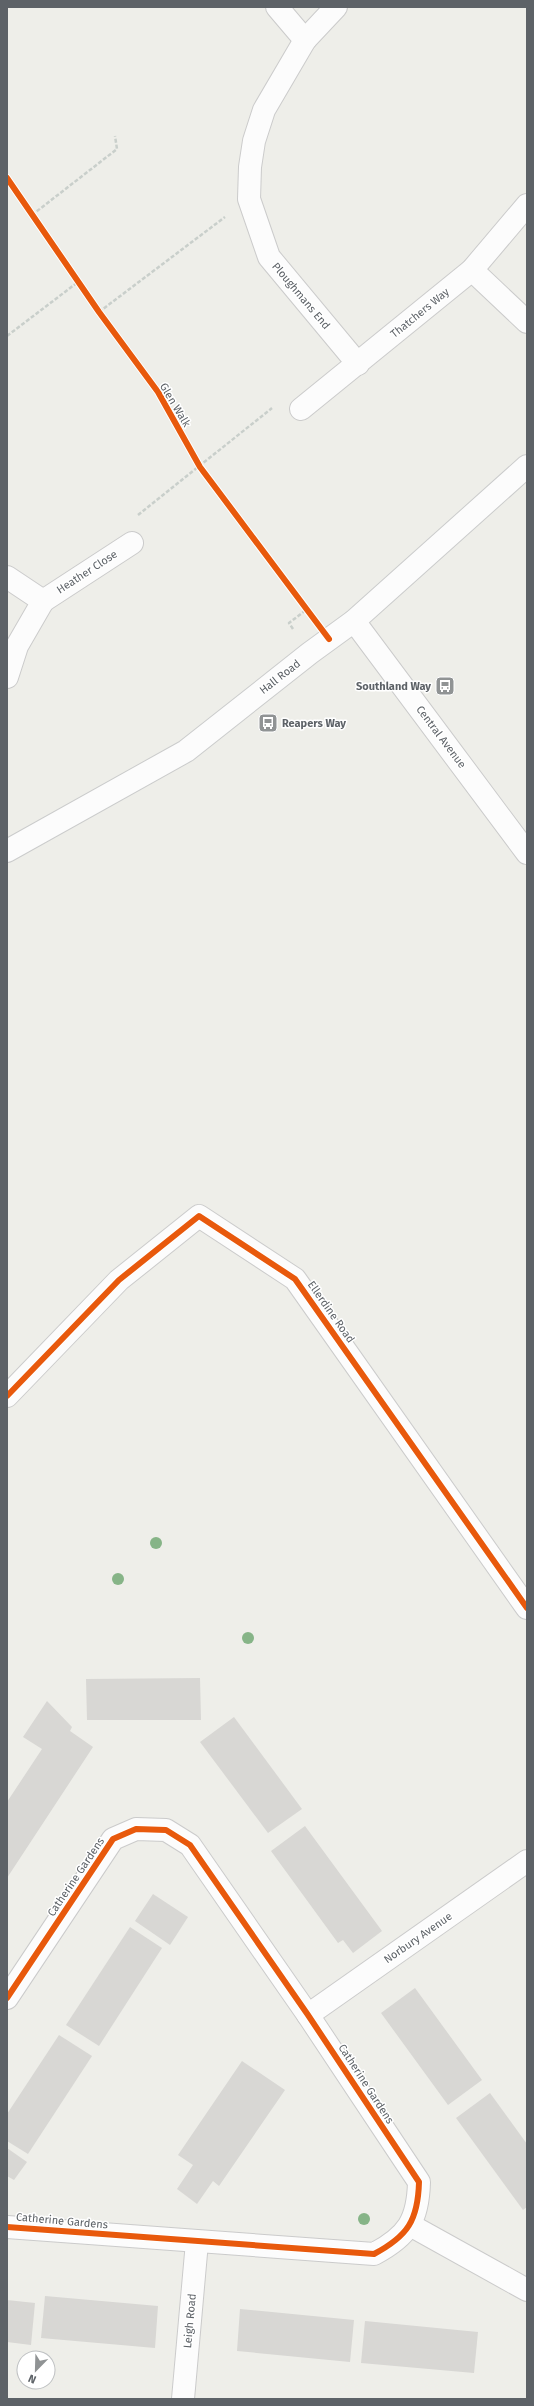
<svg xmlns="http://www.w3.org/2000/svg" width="534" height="2406" viewBox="0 0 534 2406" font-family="'Fira Sans',sans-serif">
<rect width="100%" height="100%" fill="#eeeee9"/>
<g fill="#d8d7d4">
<path d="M200 1678 201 1720H87L86 1679Z"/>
<path d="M47 1701 72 1727 70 1731 93 1747 7 1878V1802L42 1749 23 1737Z"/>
<path d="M234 1717 302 1809 268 1833 200 1742Z"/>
<path d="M305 1826 382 1931 353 1953 343 1940 338 1943 271 1851Z"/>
<path d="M153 1894 188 1917 170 1945 135 1921Z"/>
<path d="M130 1927 162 1948 99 2046 66 2025Z"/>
<path d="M415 1988 482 2080 448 2105 381 2013Z"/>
<path d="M59 2035 92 2056 28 2154 7 2141V2114Z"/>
<path d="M242 2061 285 2090 219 2186 213 2181 197 2204 177 2189 193 2165 178 2155Z"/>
<path d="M490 2093 527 2144V2207L523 2210 456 2118Z"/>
<path d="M7 2148 27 2162 14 2180 7 2176Z"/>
<path d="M45 2296 158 2306 155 2348 41 2338Z"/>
<path d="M7 2300 35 2303 31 2345 7 2342Z"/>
<path d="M240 2309 354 2320 350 2362 237 2351Z"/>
<path d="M365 2321 478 2332 474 2373 361 2363Z"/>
</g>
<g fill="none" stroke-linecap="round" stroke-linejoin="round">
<defs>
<g id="street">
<path d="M277 7 305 40"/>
<path d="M336 7 305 40 264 110 254 141 250 167 249 199 269 257 358 364"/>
<path d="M472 270 527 322"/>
<path d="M301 409 472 270 527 205"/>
<path d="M7 577 43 601 132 543"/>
<path d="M354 621 527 853"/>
<path d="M7 677 17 646 43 601"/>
<path d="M7 1396 119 1280 199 1216 295 1279 527 1608"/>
<path d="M7 1998 113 1839 136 1829 166 1830 190 1845 308 2015 419 2182C418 2220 408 2236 374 2254L7 2227"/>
<path d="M308 2015 527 1861"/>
<path d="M410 2225 527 2290"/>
<path d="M183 2399 197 2242"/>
</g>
<path id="secondary" d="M7 851 186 751 310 653 354 621 527 466"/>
</defs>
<use href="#street" stroke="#cbcbcb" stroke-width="24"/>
<use href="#secondary" stroke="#cbcccc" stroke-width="24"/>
<g stroke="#c9cfcb" stroke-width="2.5" stroke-dasharray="4 2" stroke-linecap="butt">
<path d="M32 215 117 149 115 136"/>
<path d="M99 312 225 217"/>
<path d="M7 336 78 282"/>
<path d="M138 515 272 408"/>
<path d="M293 629 289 623 306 610"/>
</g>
<use href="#street" stroke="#fcfcfc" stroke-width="22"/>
<use href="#secondary" stroke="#fcfcfc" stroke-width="22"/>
<defs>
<g id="cycleway">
<path d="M7 178 99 312 158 392 200 467 329 639"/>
<path d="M7 1396 119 1280 199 1216 295 1279 527 1608"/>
<path d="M7 1998 113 1839 136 1829 166 1830 190 1845 308 2015 419 2182C418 2220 408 2236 374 2254L7 2227"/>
</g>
</defs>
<use href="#cycleway" stroke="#fff" stroke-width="8"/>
<use href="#cycleway" stroke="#e8590c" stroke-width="6"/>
</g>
<g fill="#86b487">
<circle cx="156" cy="1543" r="6"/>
<circle cx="118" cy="1579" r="6"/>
<circle cx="248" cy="1638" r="6"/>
<circle cx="364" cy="2219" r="6"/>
</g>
<defs>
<symbol id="bus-square" viewBox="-11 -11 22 22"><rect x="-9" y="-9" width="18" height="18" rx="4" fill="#909394" stroke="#fff"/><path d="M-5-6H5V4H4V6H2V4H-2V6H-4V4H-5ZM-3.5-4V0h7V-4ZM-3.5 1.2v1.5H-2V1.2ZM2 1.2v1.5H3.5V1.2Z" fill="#fff"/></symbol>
</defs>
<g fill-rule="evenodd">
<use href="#bus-square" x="434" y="675" width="22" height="22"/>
<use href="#bus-square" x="257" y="712" width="22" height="22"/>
</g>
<g text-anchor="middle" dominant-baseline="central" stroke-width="3" stroke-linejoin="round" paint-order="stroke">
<g font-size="11" fill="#5d6267" stroke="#fff">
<text transform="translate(301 296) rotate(50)">Ploughmans End</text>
<text transform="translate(420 313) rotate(-39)">Thatchers Way</text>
<text transform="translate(175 405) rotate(59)">Glen Walk</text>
<text transform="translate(87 572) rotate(-33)">Heather Close</text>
<text transform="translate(280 677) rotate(-38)">Hall Road</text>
<text transform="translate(441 737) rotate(53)">Central Avenue</text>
<text transform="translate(331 1312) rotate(55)">Ellerdine Road</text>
<text transform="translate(76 1877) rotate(-56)">Catherine Gardens</text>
<text transform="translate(418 1938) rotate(-35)">Norbury Avenue</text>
<text transform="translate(366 2084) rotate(57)">Catherine Gardens</text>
<text transform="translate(62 2221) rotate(5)">Catherine Gardens</text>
<text transform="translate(190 2321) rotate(-85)">Leigh Road</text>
</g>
<g font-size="11" font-weight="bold" fill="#5d6267" stroke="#fff" text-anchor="end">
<text x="431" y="686">Southland Way</text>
<text x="282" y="723" text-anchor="start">Reapers Way</text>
</g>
</g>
<rect width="534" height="2406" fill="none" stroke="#5d6267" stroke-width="16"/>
<g transform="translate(36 2370) rotate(203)"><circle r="19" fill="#ffffff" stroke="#bec0c2"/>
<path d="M0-3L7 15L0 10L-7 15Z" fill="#909394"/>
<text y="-6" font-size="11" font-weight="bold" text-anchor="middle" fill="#5d6267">N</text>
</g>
</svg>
